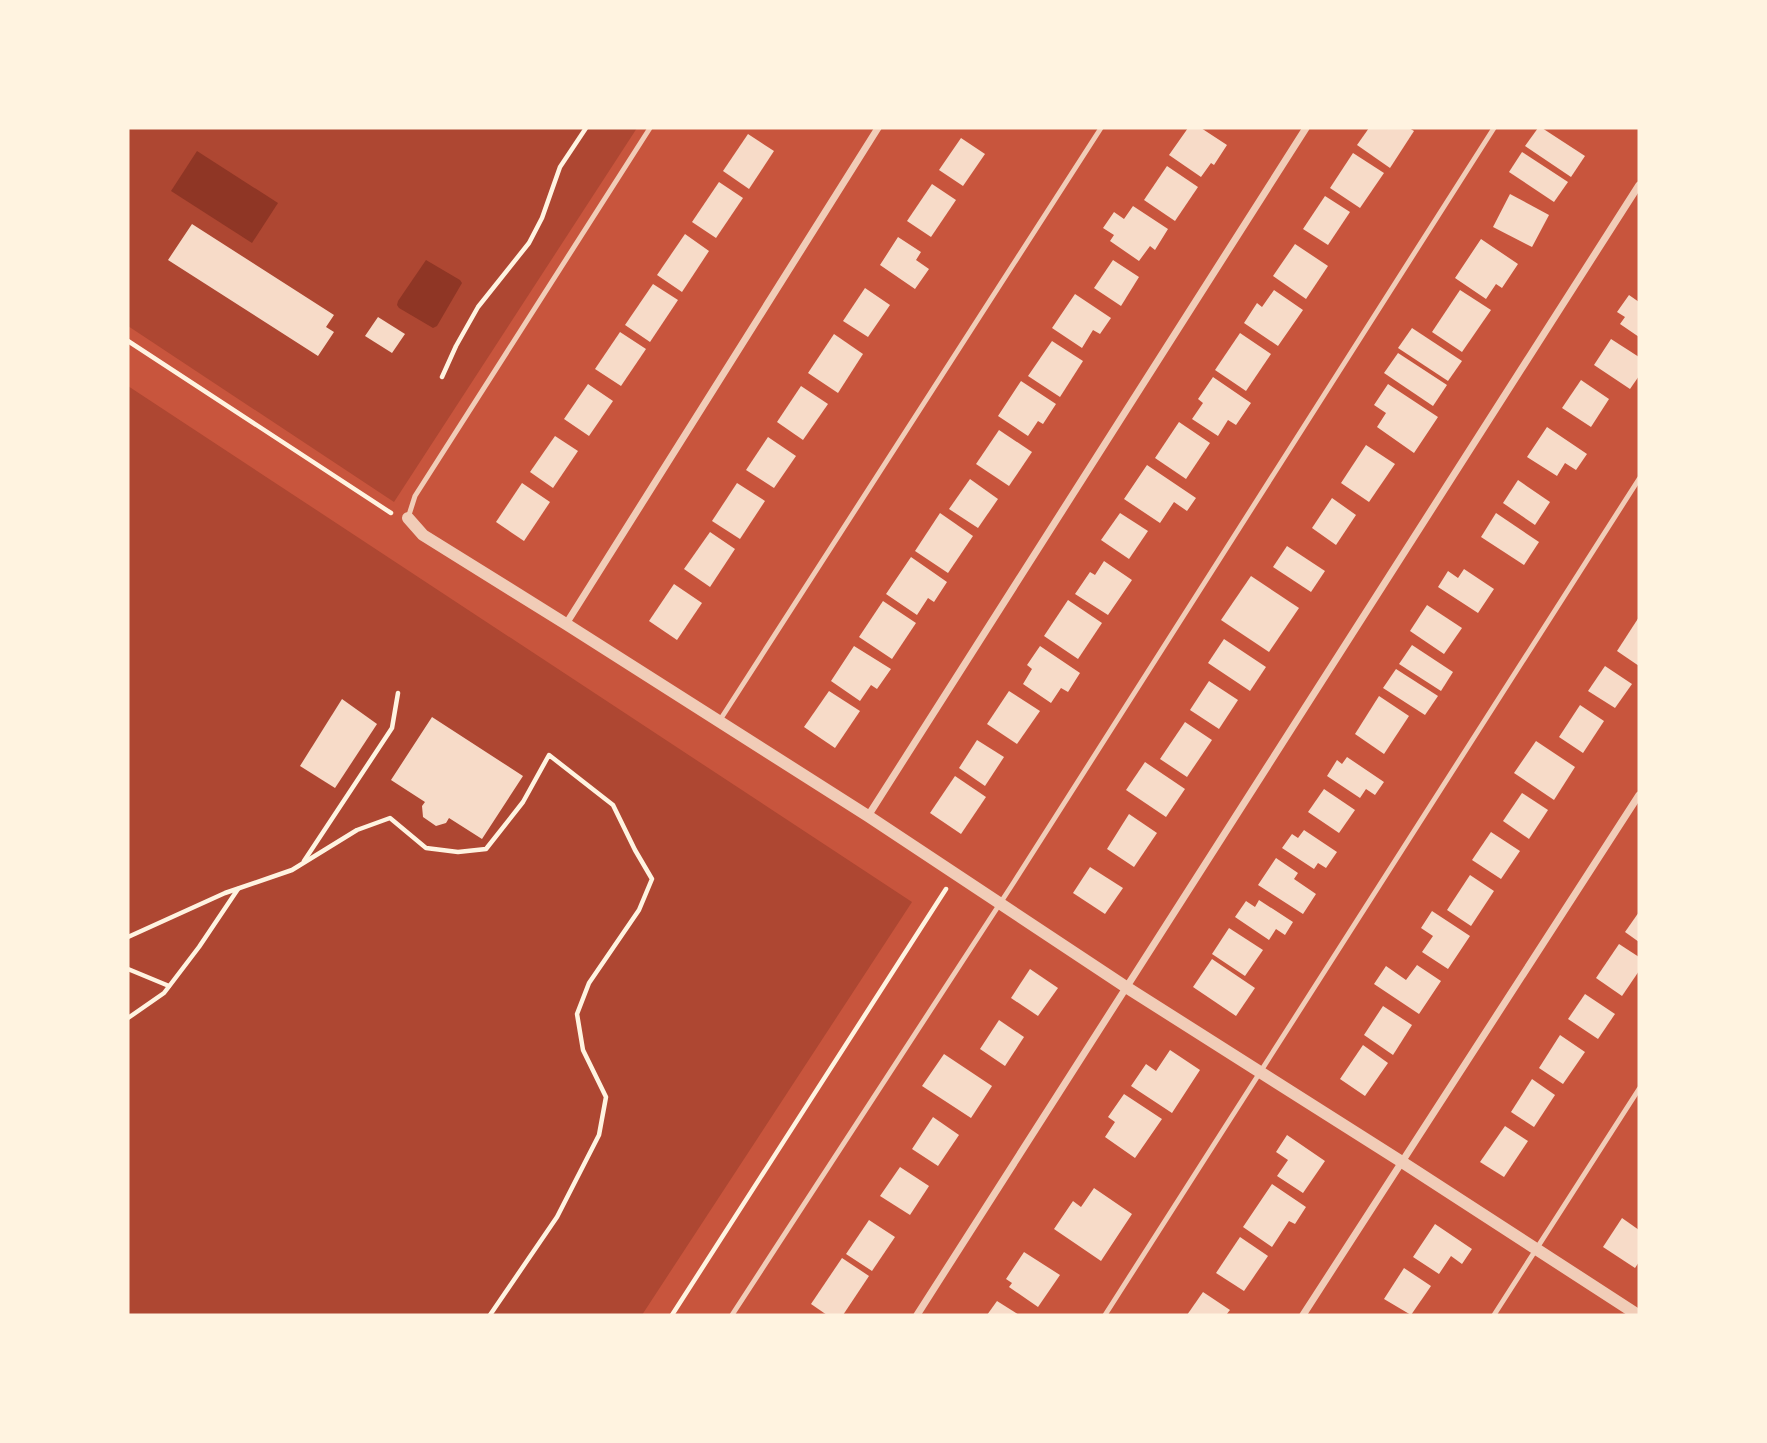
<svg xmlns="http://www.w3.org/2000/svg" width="1767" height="1443" viewBox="0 0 1767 1443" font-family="Signika,sans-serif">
<rect width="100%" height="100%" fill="#c8553d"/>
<g fill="#ae4732">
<path d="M128 128H637L394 502 128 326Z"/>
<path d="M128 386 912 902 642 1315H128Z"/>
</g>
<g fill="#8f3625">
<path d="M197 151 278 203 252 243 171 191Z"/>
<path d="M426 260 460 280 462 283 437 326 433 328 399 308 397 305 398 301Z"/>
</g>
<g fill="#f7dbc8">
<path d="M1188 128H1201L1227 145 1214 165 1211 163 1201 177 1169 155Z"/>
<path d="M1369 128H1409L1414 131 1390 168 1357 145Z"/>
<path d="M1538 128H1542L1585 156 1571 177 1525 146Z"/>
<path d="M748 134 774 151 749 189 723 171Z"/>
<path d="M961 138 985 154 963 186 939 170Z"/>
<path d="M1522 152 1568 182 1554 202 1509 172Z"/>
<path d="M1353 153 1384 173 1360 208 1330 188Z"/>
<path d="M1167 166 1198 187 1175 221 1144 200Z"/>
<path d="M719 182 743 198 716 238 692 222Z"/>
<path d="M932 184 956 200 931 237 907 221Z"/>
<path d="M1510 194 1549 215 1532 247 1493 227Z"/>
<path d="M1325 196 1350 212 1328 245 1303 229Z"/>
<path d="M1133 206 1168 229 1155 250 1150 246 1139 261 1110 241 1114 235 1103 228 1114 212 1124 219Z"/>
<path d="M192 224 334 315 326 327 334 332 318 356 168 260Z"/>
<path d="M685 234 709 251 682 292 657 275Z"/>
<path d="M898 237 921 252 916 260 929 269 915 289 880 265Z"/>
<path d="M1481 239 1518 264 1502 288 1496 284 1486 299 1455 278Z"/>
<path d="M1295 244 1328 266 1306 299 1273 276Z"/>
<path d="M1113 260 1139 277 1121 306 1094 288Z"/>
<path d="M653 284 678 300 650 342 625 325Z"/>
<path d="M865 288 890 305 868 337 843 321Z"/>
<path d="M1274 290 1303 310 1278 346 1244 323 1257 303 1262 307Z"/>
<path d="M1460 290 1491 310 1462 352 1432 332Z"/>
<path d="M1075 294 1111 318 1100 334 1093 330 1082 348 1052 328Z"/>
<path d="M1629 295 1639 302V337L1620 324 1625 317 1617 312Z"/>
<path d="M378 317 405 334 392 353 365 336Z"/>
<path d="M1412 328 1462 361 1448 381 1398 348Z"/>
<path d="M620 332 646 349 621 386 595 369Z"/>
<path d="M1240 333 1271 354 1246 391 1215 370Z"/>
<path d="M834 334 863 354 838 393 808 373Z"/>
<path d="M1611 339 1639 357V376L1630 389 1594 365Z"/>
<path d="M1052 341 1083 361 1060 397 1028 376Z"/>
<path d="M1398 353 1447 385 1433 406 1384 373Z"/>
<path d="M1213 377 1251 403 1236 425 1228 420 1218 436 1192 419 1203 403 1198 399Z"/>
<path d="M1581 380 1609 399 1591 427 1562 408Z"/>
<path d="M1021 381 1056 404 1043 424 1038 421 1028 436 998 416Z"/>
<path d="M588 384 613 401 589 436 564 419Z"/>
<path d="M1388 384 1438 417 1414 453 1377 427 1386 413 1374 405Z"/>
<path d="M801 386 828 404 803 440 777 422Z"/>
<path d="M1179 422 1210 443 1186 479 1155 458Z"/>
<path d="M1547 427 1587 454 1576 470 1565 463 1557 476 1527 457Z"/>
<path d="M999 430 1032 452 1009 486 976 464Z"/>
<path d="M555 436 578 451 553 488 530 472Z"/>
<path d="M768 437 796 456 774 488 746 470Z"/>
<path d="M1366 445 1395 464 1369 502 1341 483Z"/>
<path d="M1147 465 1196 498 1187 511 1174 502 1160 523 1124 499Z"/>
<path d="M970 479 998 499 978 528 949 509Z"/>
<path d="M1518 480 1550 502 1535 525 1503 503Z"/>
<path d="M522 483 550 502 524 541 496 522Z"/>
<path d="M737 483 765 501 740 539 712 521Z"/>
<path d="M1332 498 1356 515 1336 545 1312 528Z"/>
<path d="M940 513 973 536 948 573 915 551Z"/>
<path d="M1120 513 1148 531 1129 559 1101 540Z"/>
<path d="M1496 513 1539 542 1524 565 1481 537Z"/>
<path d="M710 532 735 549 710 587 684 569Z"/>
<path d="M1287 546 1325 571 1311 592 1273 567Z"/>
<path d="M911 557 947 582 934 602 928 598 917 615 886 594Z"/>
<path d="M1104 561 1132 580 1108 615 1075 594 1090 572 1095 575Z"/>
<path d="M1464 569 1494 589 1478 613 1438 587 1448 571 1458 578Z"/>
<path d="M1251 576 1299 608 1269 652 1221 620Z"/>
<path d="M674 584 702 603 677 640 649 621Z"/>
<path d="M1068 600 1102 623 1078 659 1044 636Z"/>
<path d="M883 601 916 623 892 659 859 637Z"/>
<path d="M1427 605 1462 628 1444 654 1410 631Z"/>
<path d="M1639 617V666L1617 651Z"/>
<path d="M1224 639 1266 667 1250 691 1208 663Z"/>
<path d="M1412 645 1453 672 1441 691 1399 664Z"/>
<path d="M854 646 891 669 877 689 871 685 860 701 831 681Z"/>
<path d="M1040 646 1080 673 1068 692 1061 688 1051 703 1023 684 1032 669 1027 665Z"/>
<path d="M1605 666 1632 684 1615 708 1588 691Z"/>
<path d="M1396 669 1438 696 1425 715 1383 688Z"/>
<path d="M1209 681 1238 700 1219 729 1190 710Z"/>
<path d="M829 691 860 711 835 748 804 727Z"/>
<path d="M1009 691 1040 711 1017 744 987 724Z"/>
<path d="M1379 696 1409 716 1384 754 1355 734Z"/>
<path d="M342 699 377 724 335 788 300 766Z"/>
<path d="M1580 705 1604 721 1583 753 1559 737Z"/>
<path d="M432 717 523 776 482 839 449 818 446 823 436 826 423 817 422 806 425 802 391 780Z"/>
<path d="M1185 722 1212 740 1187 777 1160 759Z"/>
<path d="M977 740 1004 757 985 786 959 768Z"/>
<path d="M1536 741 1575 767 1554 800 1514 773Z"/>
<path d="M1347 757 1384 782 1375 795 1366 789 1360 798 1327 776 1337 760 1342 764Z"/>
<path d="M1145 762 1185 789 1166 817 1126 790Z"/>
<path d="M955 776 986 797 961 834 930 813Z"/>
<path d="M1324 789 1355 810 1339 833 1308 812Z"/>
<path d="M1522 793 1548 810 1529 839 1503 821Z"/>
<path d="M1129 814 1157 833 1134 867 1107 849Z"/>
<path d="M1304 830 1337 852 1326 868 1318 863 1314 869 1282 848 1292 834 1298 838Z"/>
<path d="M1491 832 1520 851 1501 879 1472 860Z"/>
<path d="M1276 858 1298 873 1294 879 1316 894 1303 914 1258 885Z"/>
<path d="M1090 867 1123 888 1105 914 1073 893Z"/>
<path d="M1470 875 1494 891 1471 926 1447 910Z"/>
<path d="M1259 900 1293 922 1285 935 1276 929 1269 940 1235 917 1246 901 1255 907Z"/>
<path d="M1432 911 1470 936 1448 969 1422 952 1433 936 1421 928Z"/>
<path d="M1639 912V942L1625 932Z"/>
<path d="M1229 928 1263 950 1245 976 1212 954Z"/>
<path d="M1619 944 1639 957V971L1622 996 1596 978Z"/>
<path d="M1212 959 1255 988 1236 1016 1193 987Z"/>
<path d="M1417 965 1441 981 1419 1014 1374 984 1386 966 1406 980Z"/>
<path d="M1030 969 1058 988 1038 1016 1011 998Z"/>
<path d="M1585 994 1615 1014 1598 1039 1568 1019Z"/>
<path d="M1383 1006 1412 1025 1393 1055 1364 1035Z"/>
<path d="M999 1020 1024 1037 1005 1066 980 1049Z"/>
<path d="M1560 1035 1585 1052 1563 1084 1539 1068Z"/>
<path d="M1363 1045 1388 1063 1365 1096 1340 1079Z"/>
<path d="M1170 1050 1200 1070 1172 1113 1131 1086 1146 1064 1156 1071Z"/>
<path d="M944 1054 992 1086 971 1118 922 1086Z"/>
<path d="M1532 1079 1555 1095 1534 1127 1511 1112Z"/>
<path d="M1124 1094 1162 1119 1135 1158 1105 1137 1115 1122 1108 1117Z"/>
<path d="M933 1117 959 1135 938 1166 912 1149Z"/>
<path d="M1505 1126 1528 1141 1504 1177 1480 1162Z"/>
<path d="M1287 1135 1325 1161 1303 1193 1277 1176 1288 1160 1276 1152Z"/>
<path d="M900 1167 929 1186 910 1215 880 1196Z"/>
<path d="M1272 1184 1306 1207 1295 1224 1289 1221 1272 1247 1243 1227Z"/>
<path d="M1094 1188 1132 1214 1101 1261 1054 1229 1073 1201 1081 1207Z"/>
<path d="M1622 1218 1639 1230V1262L1635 1268 1603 1247Z"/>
<path d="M869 1220 895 1237 872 1271 846 1254Z"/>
<path d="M1435 1224 1472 1249 1462 1264 1451 1256 1439 1274 1413 1257Z"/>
<path d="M1240 1237 1268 1256 1244 1291 1216 1273Z"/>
<path d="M1024 1252 1060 1275 1038 1307 1009 1287 1012 1283 1006 1279Z"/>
<path d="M842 1258 869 1276 843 1315H827L811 1304Z"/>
<path d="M1404 1268 1431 1286 1411 1315 1384 1299Z"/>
<path d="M1203 1292 1230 1310 1226 1315H1187Z"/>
<path d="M997 1301 1019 1315H987Z"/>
</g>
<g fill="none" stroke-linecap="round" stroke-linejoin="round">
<g stroke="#fff3e0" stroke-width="4.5">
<path d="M128 341 391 513"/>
<path d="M442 377 456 346 478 307 529 243 542 218 560 167 586 128"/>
<path d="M304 861 392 728 398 693"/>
<path d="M128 937 225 893 292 870 357 830 390 818 426 848 458 852 486 849 523 802 549 755 613 805 635 850 652 879 639 910 589 983 577 1014 583 1050 606 1097 599 1135 557 1217 490 1315"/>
<path d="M128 969 169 986"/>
<path d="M128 1018 164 993 199 947 238 889"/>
<path d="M672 1315 946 889"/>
</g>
<g stroke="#f1ccb7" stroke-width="5">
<path d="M408 518 415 496 650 128"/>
<path d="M720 720 1101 128"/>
<path d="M732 1315 1014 882 1494 128"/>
<path d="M1105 1315 1639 479"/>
<path d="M1494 1315 1639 1089"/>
</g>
<g stroke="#f1ccb7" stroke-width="7">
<path d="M566 624 878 128"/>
<path d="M868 816 1306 128"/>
<path d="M917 1315 1639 185"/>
<path d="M1303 1315 1639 795"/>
</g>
<path stroke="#f1ccb7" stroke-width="12" d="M408 518 423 535 566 624 868 816 1126 987 1402 1162 1638 1315"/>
</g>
<rect width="1767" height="1443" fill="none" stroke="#fff3e0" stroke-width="259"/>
</svg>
